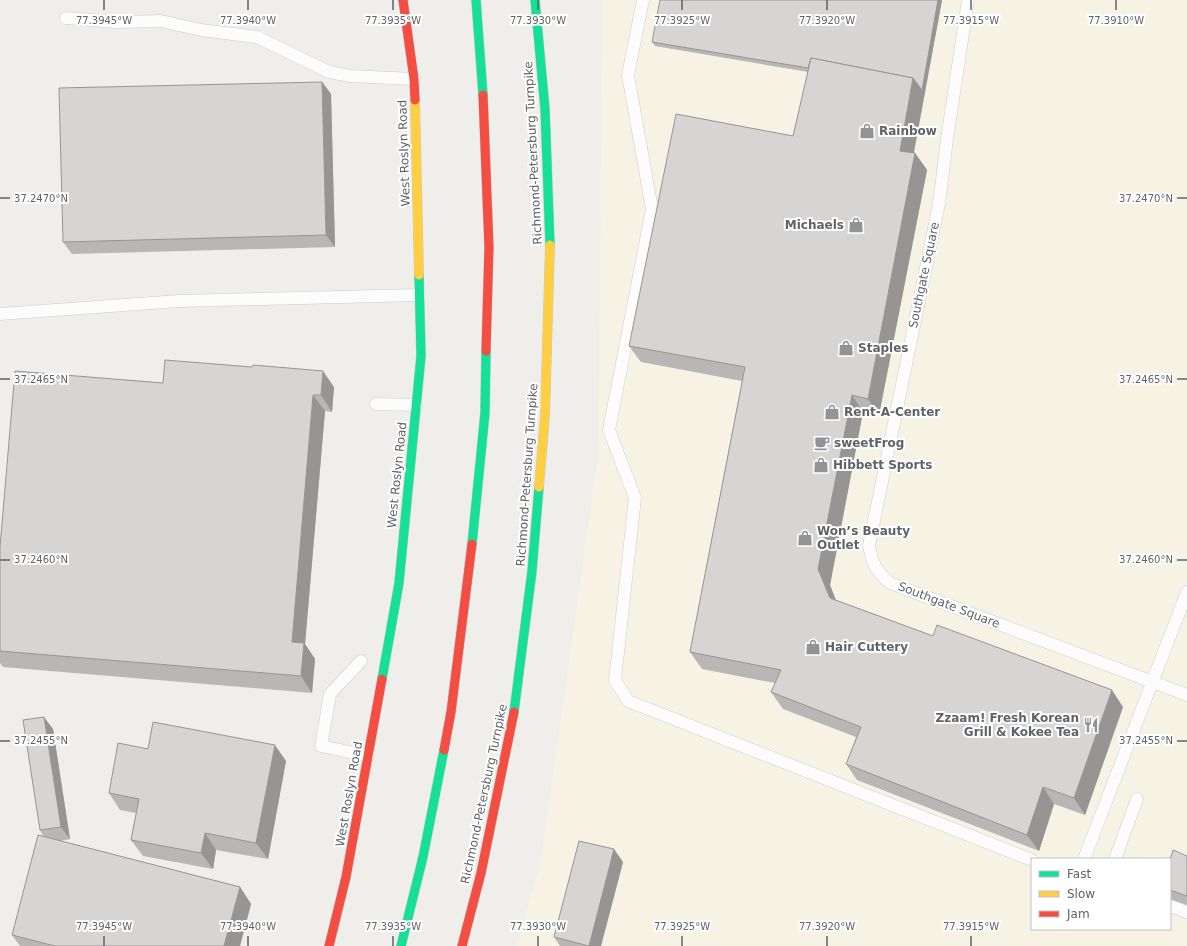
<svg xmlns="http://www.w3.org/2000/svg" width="1187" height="946" viewBox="0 0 1187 946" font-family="'DejaVu Sans',sans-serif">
<rect width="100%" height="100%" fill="#efeeea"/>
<path fill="#f7f3e4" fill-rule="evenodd" d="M603 0H1187V946H517L541 859 598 457ZM1032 859H1170V929H1032Z"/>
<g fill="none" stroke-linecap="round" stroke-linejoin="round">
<defs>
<g id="lane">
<path d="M643 0 628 75 652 209 609 430 635 498 615 680 628 701 1032 860"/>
<path d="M968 0 947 139 939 204 869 545C872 564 876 571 890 583L1187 695"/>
<path d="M66 18 115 22 161 21 201 30 257 37 329 72 350 76 414 79"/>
<path d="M0 314 179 301 419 295"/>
<path d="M376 404 416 405"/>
<path d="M361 661 330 694 321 746 368 756"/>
<path d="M1084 859 1187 592"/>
<path d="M1115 859 1137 799"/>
<path d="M1170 906 1187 912"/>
</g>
<g id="fast">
<path d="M476 0 483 95"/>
<path d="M535 0 545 109 550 245"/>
<path d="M472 544 485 413 486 351"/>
<path d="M382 679 399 583 421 356 419 275"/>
<path d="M514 712 532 571 539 487"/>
<path d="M401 946 423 857 444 750"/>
</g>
<g id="slow">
<path d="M415 100 419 275"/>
<path d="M539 487 545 415 550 245"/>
</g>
<g id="jam">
<path d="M403 0 414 79 415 100"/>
<path d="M483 95 489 247 486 351"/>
<path d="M444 750 451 712 472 544"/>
<path d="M329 946 346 877 382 679"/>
<path d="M462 946 481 873 514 712"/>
</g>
</defs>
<use href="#lane" stroke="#cbcccc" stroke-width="13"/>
<use href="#fast" stroke="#cacacb" stroke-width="10"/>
<use href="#slow" stroke="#cacacb" stroke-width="10"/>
<use href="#jam" stroke="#cacacb" stroke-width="10"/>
<use href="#lane" stroke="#fdfcfc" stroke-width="12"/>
<use href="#fast" stroke="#16e098" stroke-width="9"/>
<use href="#slow" stroke="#ffcf43" stroke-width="9"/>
<use href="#jam" stroke="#f24e42" stroke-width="9"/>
</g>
<g fill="#b8b7b5">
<path d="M942 0 914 153H915L927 170 879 415 863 412 830 585 836 600 1123 707 1085 815 1054 804 1039 851 857 780 846 764 856 737 783 709 771 692 775 683 702 669 690 652 742 381 641 362 629 346 793 136 808 72 655 46 652 42Z"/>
<path d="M322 82 331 94 335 247 72 254 63 242Z"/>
<path d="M163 383 334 387 332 412 325 411 305 644 315 659 312 693 3 667 0 663V547Z"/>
<path d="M53 729 70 839 60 841 240 887 251 904 240 946H20L12 935 44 837 40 830Z"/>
<path d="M148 749 286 761 268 859 216 850 213 869 143 856 131 840 136 813 120 810 109 793Z"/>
<path d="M1187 856V905L1170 899V859Z"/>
<path d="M623 862 601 946H560L554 937Z"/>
</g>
<g fill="#969594">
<path d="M938 0H942L911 167 900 151 913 78Z"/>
<path d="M322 82 331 94 335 247 326 235Z"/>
<path d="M915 153 927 170 879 415 868 399Z"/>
<path d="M323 371 334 387 332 412 321 395Z"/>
<path d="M313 395 325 411 305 644 315 659 312 693 301 676 292 642Z"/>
<path d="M852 395 863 412 830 585 841 614 830 598 818 569Z"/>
<path d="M1112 690 1123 707 1085 815 1074 798Z"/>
<path d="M44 717 53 729 70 839 61 827Z"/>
<path d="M275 745 286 761 268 859 256 843Z"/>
<path d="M1043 787 1054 804 1039 851 1027 835Z"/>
<path d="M205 833 216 850 213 869 201 853Z"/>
<path d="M614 849 623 862 601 946H589Z"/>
<path d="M240 887 251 904 240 946H224Z"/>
</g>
<g fill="#d6d5d3" stroke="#969594">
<path d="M660 0H938L922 90 913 78 811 58 808 68 652 42Z"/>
<path d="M811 58 913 78 900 151 915 153 868 399 852 395 818 569 830 598 933 636 937 625 1112 690 1074 798 1043 787 1027 835 846 764 861 727 771 692 781 670 690 652 745 367 629 346 676 114 793 136Z"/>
<path d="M322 82 326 235 63 242 59 88Z"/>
<path d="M165 360 252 367 253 365 323 371 321 395H313L292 642 304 643 301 676 0 651V547L15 371 163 383Z"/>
<path d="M44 717 61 827 40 830 23 720Z"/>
<path d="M153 722 275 745 256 843 205 833 201 853 131 840 139 799 109 793 118 743 148 749Z"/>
<path d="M38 835 240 887 224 946H55L12 935Z"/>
<path d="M579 841 614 849 589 946 554 937Z"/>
<path d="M1173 850 1187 856V896L1170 890V859Z"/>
</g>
<path fill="none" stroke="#5f6368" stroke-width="1.5" d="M104 0V10M248 0V10M393 0V10M538 0V10M682 0V10M827 0V10M971 0V10M1116 0V10M0 198H10M1177 198H1187M0 379H10M1177 379H1187M0 560H10M1177 560H1187M0 741H10M1177 741H1187M104 936V946M248 936V946M393 936V946M538 936V946M682 936V946M827 936V946M971 936V946"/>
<defs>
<symbol id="shop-bare" viewBox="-9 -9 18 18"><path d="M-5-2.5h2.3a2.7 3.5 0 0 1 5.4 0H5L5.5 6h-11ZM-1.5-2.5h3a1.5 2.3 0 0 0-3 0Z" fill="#919496" stroke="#fff" stroke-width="2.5" paint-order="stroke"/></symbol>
<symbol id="cafe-bare" viewBox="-9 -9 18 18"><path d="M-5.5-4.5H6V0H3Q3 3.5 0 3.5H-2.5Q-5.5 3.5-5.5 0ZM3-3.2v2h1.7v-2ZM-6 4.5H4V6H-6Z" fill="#919496" stroke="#fff" stroke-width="2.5" paint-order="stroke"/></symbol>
<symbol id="restaurant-bare" viewBox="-9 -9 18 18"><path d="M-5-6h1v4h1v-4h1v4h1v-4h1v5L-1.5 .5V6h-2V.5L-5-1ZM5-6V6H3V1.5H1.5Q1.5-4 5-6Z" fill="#919496" stroke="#fff" stroke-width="2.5" paint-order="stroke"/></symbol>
</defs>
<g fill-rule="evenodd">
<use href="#shop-bare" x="856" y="120" width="22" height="22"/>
<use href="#shop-bare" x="845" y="214" width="22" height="22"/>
<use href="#shop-bare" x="835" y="337" width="22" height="22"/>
<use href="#shop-bare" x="821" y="401" width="22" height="22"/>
<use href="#cafe-bare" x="811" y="432" width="22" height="22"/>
<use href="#shop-bare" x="810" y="454" width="22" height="22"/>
<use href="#shop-bare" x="794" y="527" width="22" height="22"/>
<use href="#shop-bare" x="802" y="636" width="22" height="22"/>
<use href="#restaurant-bare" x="1080" y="714" width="22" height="22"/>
</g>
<g text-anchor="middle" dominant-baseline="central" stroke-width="4" stroke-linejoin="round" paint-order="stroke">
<g font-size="12" font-weight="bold" fill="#5f6368" stroke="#fff" text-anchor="start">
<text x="879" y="131">Rainbow</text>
<text x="844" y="225" text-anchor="end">Michaels</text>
<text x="858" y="348">Staples</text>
<text x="844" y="412">Rent-A-Center</text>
<text x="834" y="443">sweetFrog</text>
<text x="833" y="465">Hibbett Sports</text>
<text x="817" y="531">Won’s Beauty<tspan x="817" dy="14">Outlet</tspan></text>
<text x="825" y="647">Hair Cuttery</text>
<text x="1079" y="718" text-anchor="end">Zzaam! Fresh Korean<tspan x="1079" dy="14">Grill &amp; Kokee Tea</tspan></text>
</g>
<g font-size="12" fill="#5f6368" stroke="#fff">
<text transform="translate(404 153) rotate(-92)">West Roslyn Road</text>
<text transform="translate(533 153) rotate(-93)">Richmond-Petersburg Turnpike</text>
<text transform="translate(924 275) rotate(-78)">Southgate Square</text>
<text transform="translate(397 475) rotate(-84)">West Roslyn Road</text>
<text transform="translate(527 475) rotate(-86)">Richmond-Petersburg Turnpike</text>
<text transform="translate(949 605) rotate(21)">Southgate Square</text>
<text transform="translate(349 794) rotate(-80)">West Roslyn Road</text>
<text transform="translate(484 794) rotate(-78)">Richmond-Petersburg Turnpike</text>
</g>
</g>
<g font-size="10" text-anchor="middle" fill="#5f6368" stroke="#fff" stroke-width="4" stroke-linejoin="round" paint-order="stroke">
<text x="104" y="24">77.3945°W</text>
<text x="248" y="24">77.3940°W</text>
<text x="393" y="24">77.3935°W</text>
<text x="538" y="24">77.3930°W</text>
<text x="682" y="24">77.3925°W</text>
<text x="827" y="24">77.3920°W</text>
<text x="971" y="24">77.3915°W</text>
<text x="1116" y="24">77.3910°W</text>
<text x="41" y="202">37.2470°N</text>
<text x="1146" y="202">37.2470°N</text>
<text x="41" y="383">37.2465°N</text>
<text x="1146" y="383">37.2465°N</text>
<text x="41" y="563">37.2460°N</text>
<text x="1146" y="563">37.2460°N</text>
<text x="41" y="744">37.2455°N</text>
<text x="1146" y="744">37.2455°N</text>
<text x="104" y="930">77.3945°W</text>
<text x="248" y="930">77.3940°W</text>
<text x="393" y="930">77.3935°W</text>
<text x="538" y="930">77.3930°W</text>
<text x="682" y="930">77.3925°W</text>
<text x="827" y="930">77.3920°W</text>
<text x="971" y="930">77.3915°W</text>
</g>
<rect x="1031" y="858" width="140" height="72" fill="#ffffff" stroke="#bfc1c3"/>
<rect x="1039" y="871" width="20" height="6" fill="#16e098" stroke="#bfc1c3"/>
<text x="1067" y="878" font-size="12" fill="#5f6368">Fast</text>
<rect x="1039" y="891" width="20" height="6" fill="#ffcf43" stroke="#bfc1c3"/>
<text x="1067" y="898" font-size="12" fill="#5f6368">Slow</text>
<rect x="1039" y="911" width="20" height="6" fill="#f24e42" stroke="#bfc1c3"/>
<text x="1067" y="918" font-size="12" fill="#5f6368">Jam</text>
</svg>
